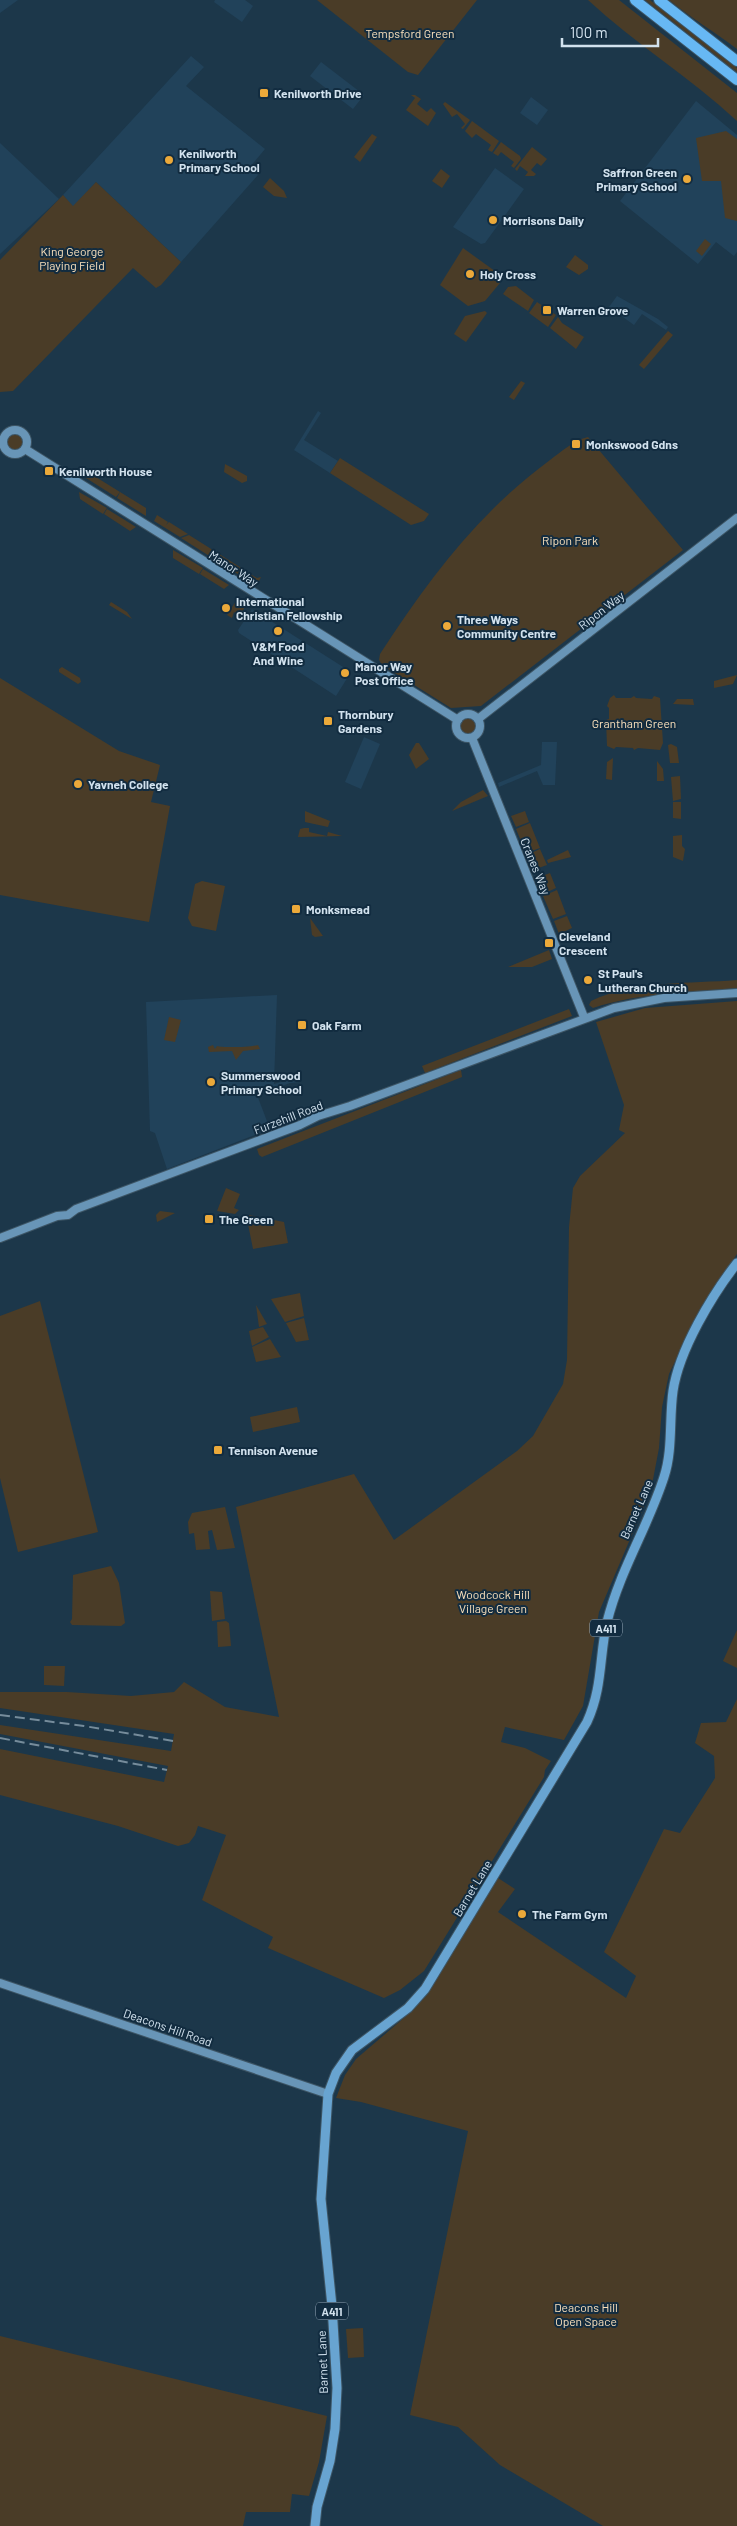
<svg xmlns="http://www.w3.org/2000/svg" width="737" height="2526" viewBox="0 0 737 2526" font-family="Barlow,sans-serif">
<rect width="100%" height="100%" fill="#1c374a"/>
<g fill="#21425a">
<path d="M0 0H18L0 13Z"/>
<path d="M215 0H245L253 6 242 22 214 2Z"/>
<path d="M191 56 204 67 186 86 265 149 250 167 258 175 181 262 96 182 73 207 63 195Z"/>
<path d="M321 62 364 95 353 109 310 76Z"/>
<path d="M531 97 548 110 537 125 520 113Z"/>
<path d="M696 101 737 135V252L734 256 716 242 698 264 620 201Z"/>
<path d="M0 143 59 199 0 254Z"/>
<path d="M495 168 524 189 485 243 481 244 453 227Z"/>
<path d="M617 296 658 319 668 327 666 330 642 314 634 325 609 307Z"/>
<path d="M318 411 321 413 304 440 338 461 330 473 294 450Z"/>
<path d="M252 609 351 672 336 696 239 633 238 630Z"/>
<path d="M364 737 380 744 361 789 345 782Z"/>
<path d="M542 742H557L555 785H543L537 771 499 787 498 783 541 765Z"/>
<path d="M277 995 274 1084 288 1080 301 1079V1082L290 1083 257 1095 270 1129 167 1169 155 1133 150 1131 146 1002Z"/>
</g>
<g fill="#4a3c27">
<path d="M317 0H477L418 75 408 72Z"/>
<path d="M588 0H619L737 93V121C690 77 635 44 588 0Z"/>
<path d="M645 0H650L737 68V72Z"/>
<path d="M669 0H737V49C715 32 691 18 669 0Z"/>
<path d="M411 95H415L421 99 417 104 427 112 431 108 436 113 428 126 406 110 415 98Z"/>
<path d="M445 102 470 120 463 129 461 128 465 124 457 114 452 117 443 104Z"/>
<path d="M472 121 499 141 492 152 488 150 491 145 476 134 472 138 465 131Z"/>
<path d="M726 131 737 139V221L725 218 721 181H702L696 138Z"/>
<path d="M372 134 377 137 360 162 354 157Z"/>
<path d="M501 142 520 156 521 159 514 168 511 166 514 162 501 152 498 156 493 153Z"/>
<path d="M532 147 547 159 541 166 537 163 531 170 536 174 534 176H525L528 172 520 166 517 171 515 169Z"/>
<path d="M441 169 450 176 442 188 432 181Z"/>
<path d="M270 178 284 191 287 198 274 196 263 187Z"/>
<path d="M96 182 181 262 161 285 156 288 133 268 13 391 0 392V260L63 195 73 206Z"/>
<path d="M705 239 711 244 702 256 696 251Z"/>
<path d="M463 248 499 274 500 283 485 301 468 306 440 285Z"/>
<path d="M575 255 588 265V269L579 275 566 267Z"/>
<path d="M516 286 534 300 528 311 503 294 508 287Z"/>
<path d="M537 302 556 315 548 327 529 313Z"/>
<path d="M485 311 487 313 466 342 454 334 465 316Z"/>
<path d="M558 317 562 323 584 337 576 349 550 328Z"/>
<path d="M668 331 673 335 644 369 639 365Z"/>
<path d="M521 381 525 383 514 400 509 397Z"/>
<circle cx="14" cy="442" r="9"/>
<path d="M588 437 683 550 481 706 451 708 382 665 379 660 380 654C429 579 477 514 550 460 561 452 574 440 588 437Z"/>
<path d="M340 458 429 514 424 521 411 525 330 473Z"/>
<path d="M225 464 247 476V481L242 483 224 472Z"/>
<path d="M91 474 120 492 116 497 86 478Z"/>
<path d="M79 492 107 508 103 514 80 499Z"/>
<path d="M120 492 146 508V516L117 498Z"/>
<path d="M107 509 136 527 130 531 104 514Z"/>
<path d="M157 515 168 522 166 525 169 522 188 534 180 537 154 521Z"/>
<path d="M189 535 243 569 244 578 181 538Z"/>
<path d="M173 550 203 568 199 574 173 558Z"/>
<path d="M203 569 229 585 224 589 200 574Z"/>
<path d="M244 570 257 578 261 577 257 585 245 578Z"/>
<path d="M236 601 245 607 239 616 234 612 232 618 227 615Z"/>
<path d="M111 602 127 612 132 619 109 605Z"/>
<path d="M62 667 80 678 81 682 78 684 59 672V669Z"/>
<path d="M737 675 733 684 714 688V681Z"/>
<path d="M0 678 119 751 160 765 151 802 170 806 149 922 0 895Z"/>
<path d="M614 695 616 698H631L634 696 636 698 652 699 654 696 660 698 663 743 660 750 638 748 634 750 633 748 616 747 614 749 607 746 606 720 609 719V708L607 706 610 698Z"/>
<path d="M677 699H693L694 705 673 704Z"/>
<circle cx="467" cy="727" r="9"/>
<path d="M416 743H419L429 759 416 769 409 755Z"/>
<path d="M671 744 677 747 679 763H670L668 745Z"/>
<path d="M613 758 612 780 606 779 607 762Z"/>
<path d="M657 761 663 769 664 781H657Z"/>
<path d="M680 776 681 799 673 801 671 777Z"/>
<path d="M483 790 488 796 452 811 461 802Z"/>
<path d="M673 802H681V819L673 818Z"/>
<path d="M305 811 330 821 328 827 305 822Z"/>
<path d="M525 811 529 822 516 827 511 816Z"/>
<path d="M530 823 540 848 526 853 516 829Z"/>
<path d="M304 828H309V832L327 836 328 832 342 836 298 837 300 829Z"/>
<path d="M682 835V846L685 849 683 861 673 857V836Z"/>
<path d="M540 849 547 865 533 870 527 855Z"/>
<path d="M568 850 571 857 548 863 547 860Z"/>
<path d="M550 873 556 888 543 894 537 878Z"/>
<path d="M202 881 225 886 216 931 192 926 188 918 195 884Z"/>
<path d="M557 890 566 914 553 919 543 896Z"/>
<path d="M567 916 572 928 559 934 554 921Z"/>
<path d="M310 918 323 936 315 937 312 935Z"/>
<path d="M549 950 552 959 532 967H508Z"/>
<path d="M737 980V988C689 992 639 993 593 1008L589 1005 591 1001C635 980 690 984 737 980Z"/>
<path d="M737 1001V1254L701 1307 669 1374 662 1407 659 1448 651 1490 599 1612 583 1706 564 1740 505 1727 501 1742 525 1748 551 1761 545 1770 544 1777 424 1971 400 1990 384 1998 268 1948 273 1937 202 1900 226 1835 198 1826 195 1835 189 1843 178 1846 118 1826 0 1795V1749L164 1782 168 1766 0 1734V1725L171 1751 174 1734 0 1708V1692H67L131 1696 174 1692 184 1682 225 1707 279 1717 236 1507 354 1474 394 1540 517 1451 533 1436 563 1384 567 1360 569 1227 573 1188 580 1176 625 1133 619 1130 624 1105 596 1022 645 1008Z"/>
<path d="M569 1009 572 1016 425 1073 422 1066Z"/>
<path d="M169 1017 181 1020 175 1042 164 1040Z"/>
<path d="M213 1045 215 1049 217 1046C223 1048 251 1047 258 1045L260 1049 243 1051 236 1060 232 1051 209 1052 208 1047Z"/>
<path d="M461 1070 462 1077 262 1157 259 1155 257 1149Z"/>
<path d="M226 1188 240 1194 234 1208 239 1210 235 1214 217 1211Z"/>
<path d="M160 1211 175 1213 157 1222 156 1215Z"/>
<path d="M249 1215 284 1222 288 1243 253 1249 248 1224Z"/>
<path d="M300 1293 304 1316 285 1322 271 1299Z"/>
<path d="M40 1301 98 1532 18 1552 0 1478V1316Z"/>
<path d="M256 1305 267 1324 259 1327Z"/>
<path d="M304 1318 309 1340 296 1342 286 1323Z"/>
<path d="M263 1327 269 1337 252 1346 249 1331Z"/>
<path d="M270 1339 281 1357 256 1362 252 1347Z"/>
<path d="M297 1407 300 1422 253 1432 250 1417Z"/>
<path d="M225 1507 235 1548 217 1550 212 1530 208 1531 210 1549 196 1550 194 1533 189 1534 188 1522 192 1513Z"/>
<path d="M111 1566 119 1583 125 1623 121 1626 72 1625 70 1622 72 1619 73 1575Z"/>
<path d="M210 1591 222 1592 225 1619 212 1621Z"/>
<path d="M226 1621 229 1623 231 1646 218 1647 217 1622Z"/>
<path d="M737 1630V1668L723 1661Z"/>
<path d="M44 1666H65L64 1686 44 1685Z"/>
<path d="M737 1699V2526H603L500 2465 458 2427 410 2415 468 2131 361 2102 336 2098 345 2075 356 2059 405 2017 427 1995 498 1878 515 1889 498 1912 626 1998 636 1976 604 1952 664 1829 680 1833 715 1778 714 1756 695 1743 701 1723 726 1722Z"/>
<path d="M363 2328 364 2357 348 2358 346 2329Z"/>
<path d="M0 2336 327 2416 319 2462 309 2496 292 2494 290 2512H246L243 2526H0Z"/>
</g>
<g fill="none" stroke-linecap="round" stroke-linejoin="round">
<defs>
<g id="secondary">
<circle cx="15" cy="442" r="12"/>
<path d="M25 449 458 720"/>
<circle cx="468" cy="726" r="12"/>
<path d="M478 719 737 518"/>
<path d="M472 738 584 1017"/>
<path d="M0 1238 57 1216 68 1215 76 1209 300 1125 318 1116 350 1106 614 1008 664 998 737 993"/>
<path d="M0 1983 328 2094"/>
</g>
<path id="primary" d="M315 2526 317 2507 330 2461 335 2429 337 2388 332 2306 321 2199 328 2094 336 2073 352 2050 408 2008 425 1989 587 1722C603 1687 599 1657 607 1622 620 1570 648 1527 664 1477 673 1450 669 1419 673 1391 679 1350 712 1295 737 1263"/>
<g id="highway">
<path d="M635 0 737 80"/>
<path d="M659 0 737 61"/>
</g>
</defs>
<use href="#secondary" stroke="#3d5565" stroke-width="10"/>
<use href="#primary" stroke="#3d5565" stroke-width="11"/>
<use href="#highway" stroke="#3d5565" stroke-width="12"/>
<use href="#secondary" stroke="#6895b7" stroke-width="8"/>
<use href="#primary" stroke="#68a4d1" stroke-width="9"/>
<use href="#highway" stroke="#67b8f4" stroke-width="10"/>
<g stroke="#768c9b" stroke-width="2" stroke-dasharray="10 5" stroke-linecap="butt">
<path d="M0 1715 84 1726 173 1741"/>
<path d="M0 1738 167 1770"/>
</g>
</g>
<g fill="#eba93a" stroke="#122c40" stroke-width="2">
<rect x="259" y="88" width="10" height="10" rx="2.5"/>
<circle cx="169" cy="160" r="5"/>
<circle cx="687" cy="179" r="5"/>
<circle cx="493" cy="220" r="5"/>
<circle cx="470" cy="274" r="5"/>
<rect x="542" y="305" width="10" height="10" rx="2.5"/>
<rect x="571" y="439" width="10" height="10" rx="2.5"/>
<rect x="44" y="466" width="10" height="10" rx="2.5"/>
<circle cx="226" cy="608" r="5"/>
<circle cx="447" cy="626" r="5"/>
<circle cx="278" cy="631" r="5"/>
<circle cx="345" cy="673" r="5"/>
<rect x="323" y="716" width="10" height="10" rx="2.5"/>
<circle cx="78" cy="784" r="5"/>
<rect x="291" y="904" width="10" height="10" rx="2.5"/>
<rect x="544" y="938" width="10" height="10" rx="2.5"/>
<circle cx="588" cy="980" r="5"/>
<rect x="297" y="1020" width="10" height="10" rx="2.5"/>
<circle cx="211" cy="1082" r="5"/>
<rect x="204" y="1214" width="10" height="10" rx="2.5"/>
<rect x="213" y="1445" width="10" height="10" rx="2.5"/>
<circle cx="522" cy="1914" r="5"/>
</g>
<g text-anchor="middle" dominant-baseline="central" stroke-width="4" stroke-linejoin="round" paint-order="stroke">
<g fill="#122c40" stroke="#98abba" stroke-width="1">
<rect x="590" y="1619.5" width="32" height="17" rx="4"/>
<rect x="316" y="2302.5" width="32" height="17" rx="4"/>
</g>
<g font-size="11" font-weight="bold" fill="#d2e2ee">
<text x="606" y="1628">A411</text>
<text x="332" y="2311">A411</text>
</g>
<g font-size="12" fill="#fae0bb" stroke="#122c40">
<text x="410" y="33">Tempsford Green</text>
<text x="72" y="251">King George<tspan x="72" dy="14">Playing Field</tspan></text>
<text x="570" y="540">Ripon Park</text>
<text x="634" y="723">Grantham Green</text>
<text x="493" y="1594">Woodcock Hill<tspan x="493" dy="14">Village Green</tspan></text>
<text x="586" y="2307">Deacons Hill<tspan x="586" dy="14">Open Space</tspan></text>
</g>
<g font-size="12" font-weight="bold" fill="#d2e2ee" stroke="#122c40" text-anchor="start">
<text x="274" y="93">Kenilworth Drive</text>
<text x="179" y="153">Kenilworth<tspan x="179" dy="14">Primary School</tspan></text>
<text x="677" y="172" text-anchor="end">Saffron Green<tspan x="677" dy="14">Primary School</tspan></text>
<text x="503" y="220">Morrisons Daily</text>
<text x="480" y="274">Holy Cross</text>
<text x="557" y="310">Warren Grove</text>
<text x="586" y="444">Monkswood Gdns</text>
<text x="59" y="471">Kenilworth House</text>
<text x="236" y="601">International<tspan x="236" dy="14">Christian Fellowship</tspan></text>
<text x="457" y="619">Three Ways<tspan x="457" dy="14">Community Centre</tspan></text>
<text x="278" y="646" text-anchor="middle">V&amp;M Food<tspan x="278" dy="14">And Wine</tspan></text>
<text x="355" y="666">Manor Way<tspan x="355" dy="14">Post Office</tspan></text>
<text x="338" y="714">Thornbury<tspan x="338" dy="14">Gardens</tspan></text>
<text x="88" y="784">Yavneh College</text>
<text x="306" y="909">Monksmead</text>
<text x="559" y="936">Cleveland<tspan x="559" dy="14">Crescent</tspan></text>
<text x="598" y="973">St Paul's<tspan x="598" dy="14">Lutheran Church</tspan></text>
<text x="312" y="1025">Oak Farm</text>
<text x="221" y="1075">Summerswood<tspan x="221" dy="14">Primary School</tspan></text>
<text x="219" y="1219">The Green</text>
<text x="228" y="1450">Tennison Avenue</text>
<text x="532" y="1914">The Farm Gym</text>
</g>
<g font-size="12" fill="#d2e2ee" stroke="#122c40">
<text transform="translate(234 568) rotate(33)">Manor Way</text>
<text transform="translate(601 610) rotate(-38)">Ripon Way</text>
<text transform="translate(536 866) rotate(68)">Cranes Way</text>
<text transform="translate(288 1117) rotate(-21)">Furzehill Road</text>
<text transform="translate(636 1509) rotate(-66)">Barnet Lane</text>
<text transform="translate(472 1888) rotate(-59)">Barnet Lane</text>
<text transform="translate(168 2027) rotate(19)">Deacons Hill Road</text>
<text transform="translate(322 2362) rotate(-92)">Barnet Lane</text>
</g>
</g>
<path d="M562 38v8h96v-8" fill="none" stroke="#d2e2ee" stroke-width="2.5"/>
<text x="570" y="38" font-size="15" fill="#d2e2ee" stroke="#122c40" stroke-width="4" paint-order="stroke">100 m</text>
</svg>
